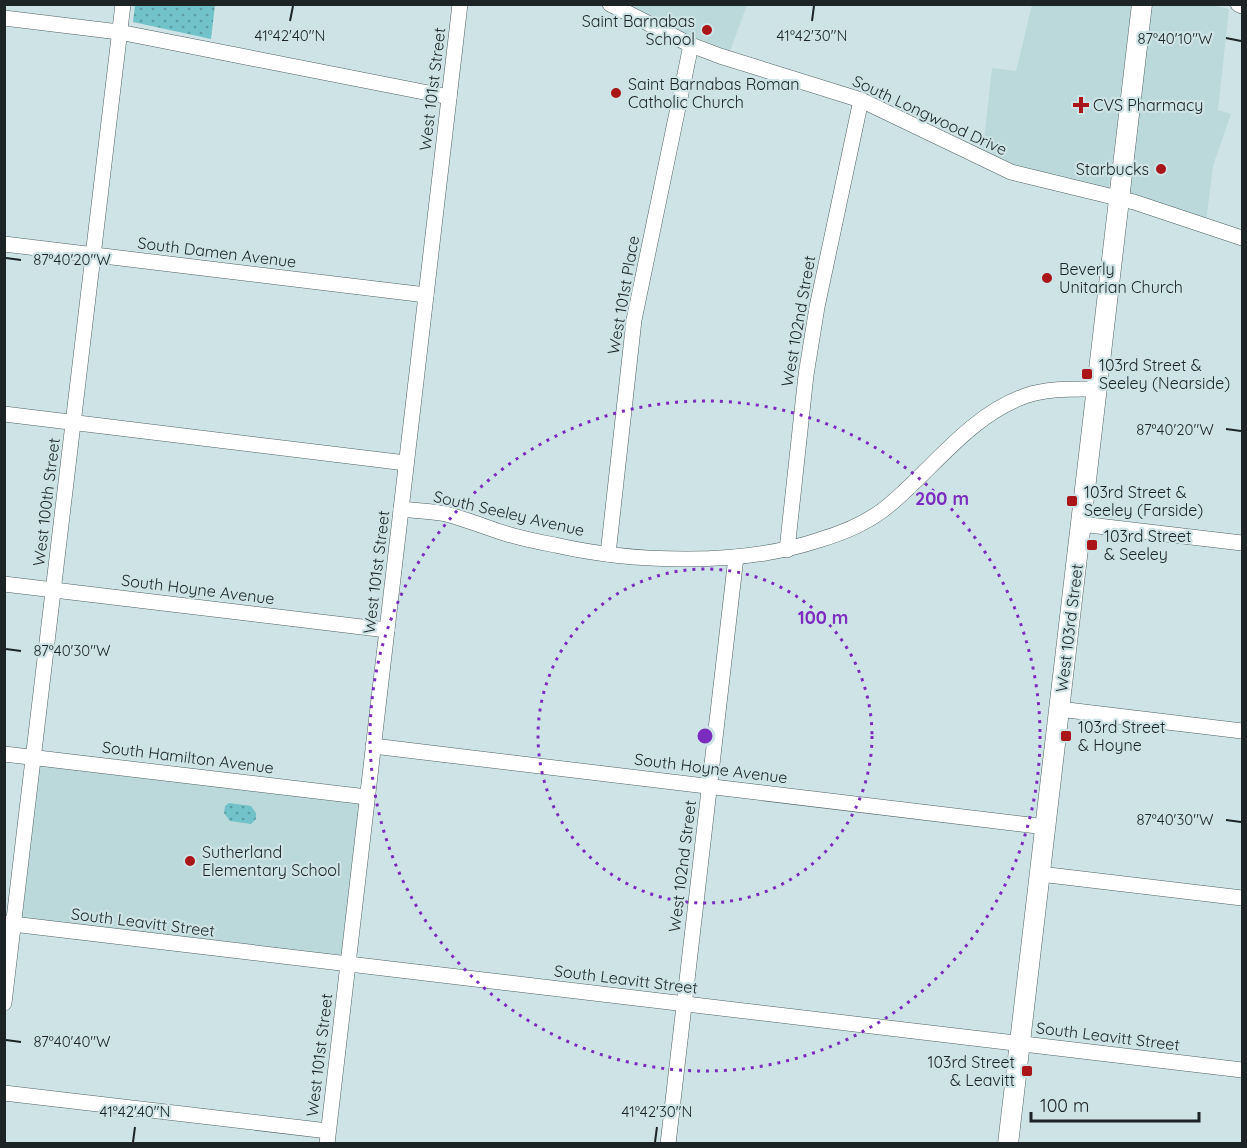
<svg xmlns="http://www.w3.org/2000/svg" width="1247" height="1148" viewBox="0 0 1247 1148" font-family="Quicksand,sans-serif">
<defs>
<pattern id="park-dots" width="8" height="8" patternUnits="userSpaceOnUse" patternTransform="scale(1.5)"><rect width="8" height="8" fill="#71c2c9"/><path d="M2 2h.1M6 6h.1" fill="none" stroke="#5c9da3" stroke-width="1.8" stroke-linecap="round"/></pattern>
</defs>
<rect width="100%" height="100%" fill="#cee3e5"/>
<g fill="#bbd9db">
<path d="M626 5H747L730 51 687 34Z"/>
<path d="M1032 5H1132L1109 189 1015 166 983 150 992 68 1016 71Z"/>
<path d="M1152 5H1212L1229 9 1218 110 1231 114 1213 166 1206 223 1128 199Z"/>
<path d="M37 765 360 804 342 957 19 919Z"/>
</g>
<g fill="url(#park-dots)">
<path d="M135 5H215L211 39 133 22Z"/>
<path d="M229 803 251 806 256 813V819L251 824 230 821 224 813 225 806Z"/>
</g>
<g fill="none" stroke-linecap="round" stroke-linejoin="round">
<defs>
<g id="minor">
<path d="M610 4 691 45 720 56 861 100 1011 172 1134 202 1242 238"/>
<path d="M1238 4 1242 6"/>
<path d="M4 18 119 32 449 97"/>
<path d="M4 244 426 295"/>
<path d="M4 414 406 463"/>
<path d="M401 509C416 511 432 511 446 514 461 518 475 523 489 528 510 536 533 541 555 545 634 563 742 566 819 540 843 533 869 522 888 506 933 469 969 416 1025 396 1047 388 1073 389 1097 389"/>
<path d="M1081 524 1242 543"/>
<path d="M787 550 806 375 817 307 861 100"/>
<path d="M608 554 634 320 691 45"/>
<path d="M4 584 387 630"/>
<path d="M1059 709 1242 731"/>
<path d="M373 746 1046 827"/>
<path d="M4 754 367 797"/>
<path d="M1040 874 1242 898"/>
<path d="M4 923 1242 1070"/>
<path d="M4 1003 123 4"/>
<path d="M4 1093 328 1131"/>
<path d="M327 1144 460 4"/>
<path d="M668 1144 736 557"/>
</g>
<path id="major" d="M1008 1144 1142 4"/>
</defs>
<use href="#minor" stroke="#506264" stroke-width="16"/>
<use href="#major" stroke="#506264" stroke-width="21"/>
<use href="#minor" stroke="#fff" stroke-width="15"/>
<use href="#major" stroke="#fff" stroke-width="20"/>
</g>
<path fill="none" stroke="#1c2425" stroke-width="2" d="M290 21 293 6M812 21 814 6M1226 38 1241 41M6 258 21 260M1226 429 1241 431M6 649 21 651M1226 820 1241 822M6 1040 21 1042M133 1142 135 1127M655 1142 657 1127"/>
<g fill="none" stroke="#7b2cbf" stroke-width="3" stroke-dasharray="3 6">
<circle cx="705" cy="736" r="167"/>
<circle cx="705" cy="736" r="335"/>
</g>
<g fill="#a91519" stroke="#cee3e5" stroke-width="2">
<circle cx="707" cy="30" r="6"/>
<circle cx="616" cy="93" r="6"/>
<path d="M1078 96h6v6h6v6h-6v6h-6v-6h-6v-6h6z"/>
<circle cx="1161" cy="169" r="6"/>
<circle cx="1047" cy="278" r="6"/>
<rect x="1081" y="368" width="12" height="12" rx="3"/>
<rect x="1066" y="495" width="12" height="12" rx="3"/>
<rect x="1086" y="539" width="12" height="12" rx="3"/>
<rect x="1060" y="730" width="12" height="12" rx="3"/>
<circle cx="190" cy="861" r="6"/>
<rect x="1021" y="1065" width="12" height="12" rx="3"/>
</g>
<g text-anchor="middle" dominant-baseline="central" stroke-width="4.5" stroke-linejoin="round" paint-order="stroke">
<g font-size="16" fill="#1c2425" stroke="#cee3e5" text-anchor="start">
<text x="695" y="21" text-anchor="end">Saint Barnabas<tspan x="695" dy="18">School</tspan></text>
<text x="628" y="84">Saint Barnabas Roman<tspan x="628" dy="18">Catholic Church</tspan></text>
<text x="1093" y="105">CVS Pharmacy</text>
<text x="1149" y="169" text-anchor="end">Starbucks</text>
<text x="1059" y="269">Beverly<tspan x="1059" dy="18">Unitarian Church</tspan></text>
<text x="1099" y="365">103rd Street &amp;<tspan x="1099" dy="18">Seeley (Nearside)</tspan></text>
<text x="1084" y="492">103rd Street &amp;<tspan x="1084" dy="18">Seeley (Farside)</tspan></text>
<text x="1104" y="536">103rd Street<tspan x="1104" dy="18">&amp; Seeley</tspan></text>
<text x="1078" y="727">103rd Street<tspan x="1078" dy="18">&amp; Hoyne</tspan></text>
<text x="202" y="852">Sutherland<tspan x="202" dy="18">Elementary School</tspan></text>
<text x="1015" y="1062" text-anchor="end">103rd Street<tspan x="1015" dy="18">&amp; Leavitt</tspan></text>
</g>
<g font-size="16" fill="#1c2425" stroke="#cee3e5">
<text transform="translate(432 89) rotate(-83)">West 101st Street</text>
<text transform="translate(930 115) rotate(25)">South Longwood Drive</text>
<text transform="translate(217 252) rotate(7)">South Damen Avenue</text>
<text transform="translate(623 295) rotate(-80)">West 101st Place</text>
<text transform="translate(798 321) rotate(-80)">West 102nd Street</text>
<text transform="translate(46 502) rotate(-83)">West 100th Street</text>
<text transform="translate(509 513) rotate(13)">South Seeley Avenue</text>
<text transform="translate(376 572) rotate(-83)">West 101st Street</text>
<text transform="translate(198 589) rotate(7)">South Hoyne Avenue</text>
<text transform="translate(1069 628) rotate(-83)">West 103rd Street</text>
<text transform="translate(188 757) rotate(7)">South Hamilton Avenue</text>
<text transform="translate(711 768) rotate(7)">South Hoyne Avenue</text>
<text transform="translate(682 866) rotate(-83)">West 102nd Street</text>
<text transform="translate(143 922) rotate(7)">South Leavitt Street</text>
<text transform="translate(626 979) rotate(7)">South Leavitt Street</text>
<text transform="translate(1108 1036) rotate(7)">South Leavitt Street</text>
<text transform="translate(319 1055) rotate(-83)">West 101st Street</text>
</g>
</g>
<g font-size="15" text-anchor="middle" fill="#1c2425" stroke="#cee3e5" stroke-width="4.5" stroke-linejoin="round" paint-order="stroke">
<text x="290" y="41">41°42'40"N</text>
<text x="812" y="41">41°42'30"N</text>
<text x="1175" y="44">87°40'10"W</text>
<text x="72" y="265">87°40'20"W</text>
<text x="1175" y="435">87°40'20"W</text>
<text x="72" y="656">87°40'30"W</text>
<text x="1175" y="825">87°40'30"W</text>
<text x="72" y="1047">87°40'40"W</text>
<text x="135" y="1117">41°42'40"N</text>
<text x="657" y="1117">41°42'30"N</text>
</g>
<circle cx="705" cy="736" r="9" fill="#7b2cbf" stroke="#cee3e5" stroke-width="3"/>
<g font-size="18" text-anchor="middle" font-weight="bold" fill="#7b2cbf" stroke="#cee3e5" stroke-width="4.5" stroke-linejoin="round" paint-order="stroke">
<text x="942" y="505">200 m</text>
<text x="823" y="624">100 m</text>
</g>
<rect width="1247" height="1148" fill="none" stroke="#1c2425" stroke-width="12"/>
<path d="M1031 1112v9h168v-9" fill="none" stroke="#1c2425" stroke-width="3"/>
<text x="1040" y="1112" font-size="18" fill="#1c2425" stroke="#cee3e5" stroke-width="4.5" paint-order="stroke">100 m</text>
</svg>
